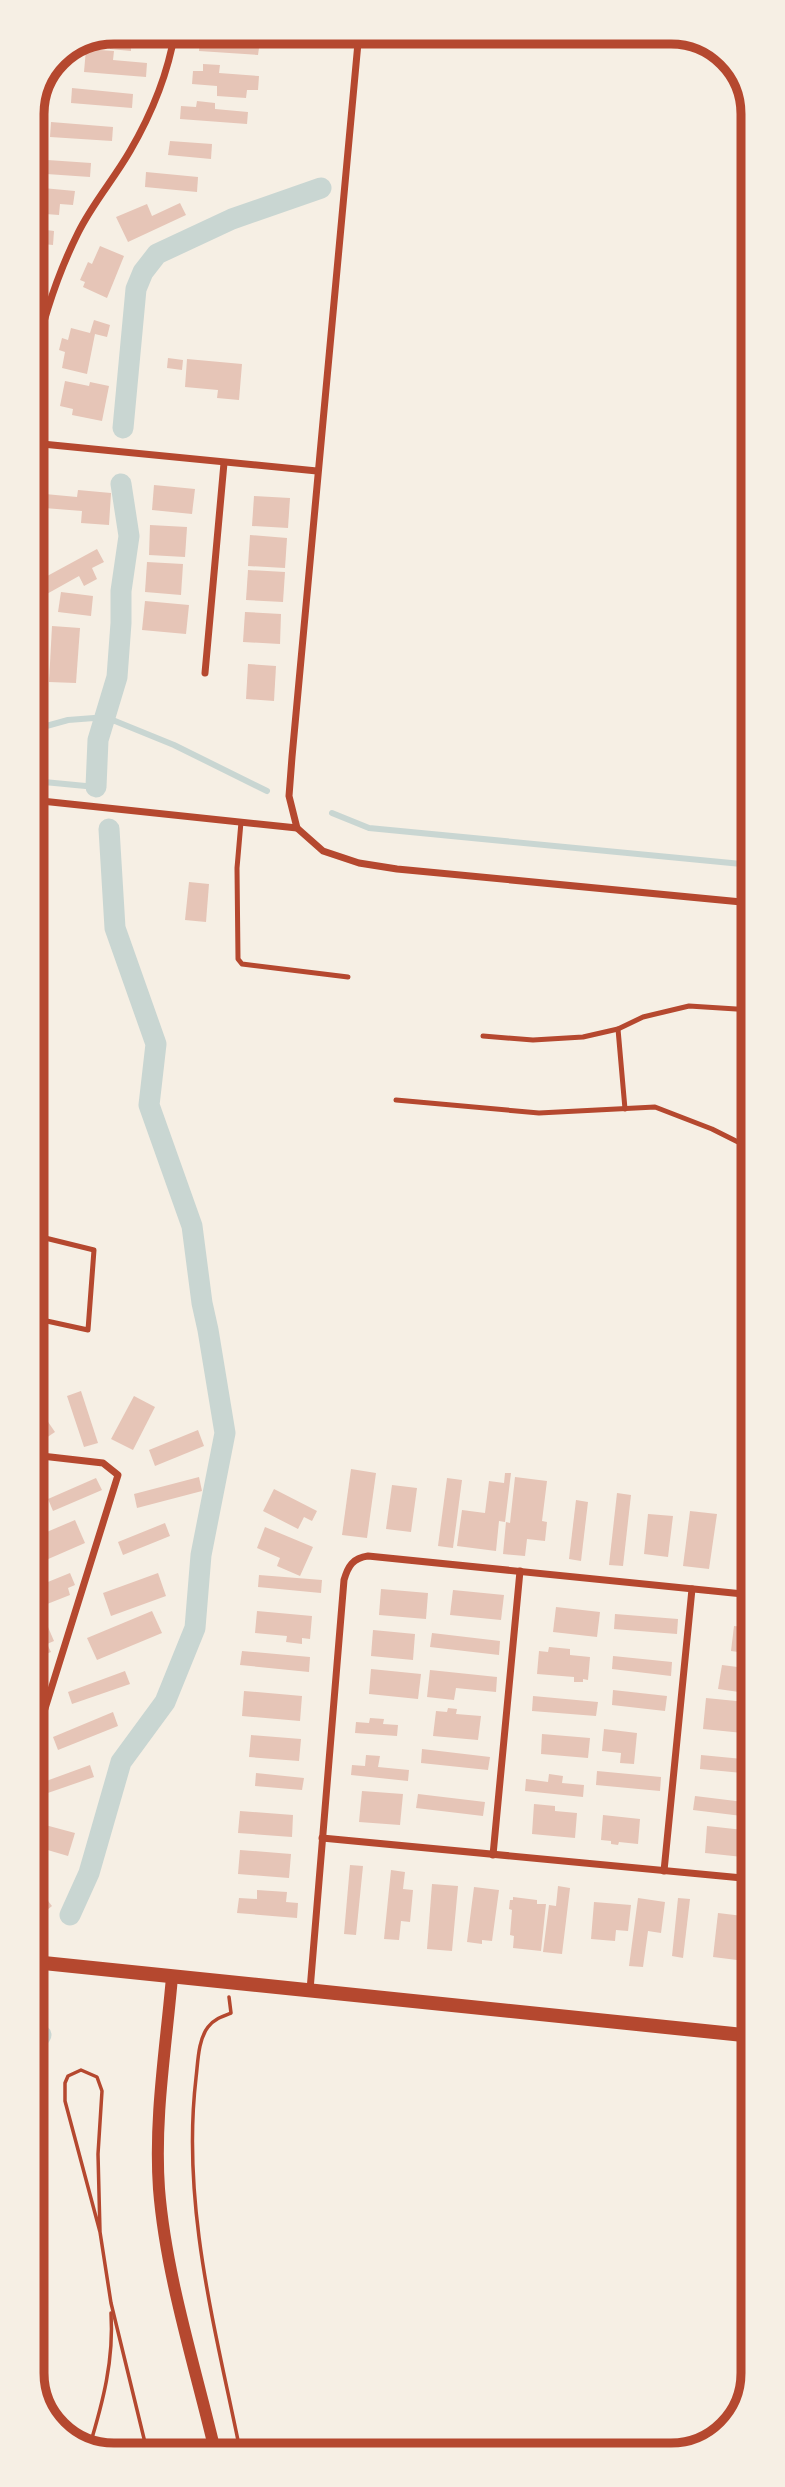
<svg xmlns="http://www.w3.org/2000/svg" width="785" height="2487" viewBox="0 0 785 2487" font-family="'Work Sans',sans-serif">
<rect width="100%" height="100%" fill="#f6efe4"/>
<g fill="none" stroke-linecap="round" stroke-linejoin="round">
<g stroke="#c9d6d2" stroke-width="6">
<path d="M32 730 68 720 94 718 115 721 174 745 267 791"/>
<path d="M32 779 44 782 96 787"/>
<path d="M332 813 369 828 752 865"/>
</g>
<g stroke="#c9d6d2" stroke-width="21">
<path d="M123 428 136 289 143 272 157 254 232 219 321 188"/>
<path d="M96 787 98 740 117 677 121 623V591L129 536 121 484"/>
<path d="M70 1915 89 1873 121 1762 165 1702 195 1628 201 1555 225 1433 208 1330 202 1303 192 1226 149 1105 156 1044 115 928 109 829"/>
<path d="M34 2044 41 2035"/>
</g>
</g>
<g fill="#e6c5b7">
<path d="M114 32H154L153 46 131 44V51L110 49V43L90 41Z"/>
<path d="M214 32H232L231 39 260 41 258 55 199 51 200 38 213 39Z"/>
<path d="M86 49 114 51 113 60 147 63 146 77 84 72Z"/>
<path d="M56 55H58L56 81 44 80Z"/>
<path d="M203 64 220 65 219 73 259 76 258 90H247L246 98 217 96V86L192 84 193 71H203Z"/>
<path d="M72 88 133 94 132 108 71 103Z"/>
<path d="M38 94H41L39 119H32V109Z"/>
<path d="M197 101 215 103V109L248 112 247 124 180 119 181 106 196 107Z"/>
<path d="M51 122 113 127 112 141 50 137Z"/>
<path d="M170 141 212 144 211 159 168 155Z"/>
<path d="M33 159 91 163 90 177 32 173Z"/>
<path d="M146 172 198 177 197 192 145 187Z"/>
<path d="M32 187 75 191 73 205 60 204 59 215 32 213Z"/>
<path d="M180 203 186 215 128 242 116 217 147 204 152 216Z"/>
<path d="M32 228 54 231 53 245 32 243Z"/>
<path d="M100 246 124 256 107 298 83 287 85 282 80 280 88 262 92 264Z"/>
<path d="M32 256 46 258 45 271 32 270Z"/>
<path d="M94 320 110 325 107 337 95 334 87 374 62 368 65 352 59 350 62 338 68 340 71 328 90 333Z"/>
<path d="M168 358 183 360 182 370 167 368Z"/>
<path d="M187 359 242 364 239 400 217 398 218 390 185 387Z"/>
<path d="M65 381 89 386 90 382 109 386 102 421 72 415 73 409 60 406Z"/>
<path d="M154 485 195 489 192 514 152 510Z"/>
<path d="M78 490 111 493 109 525 81 523 82 511 44 508 45 494 77 497Z"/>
<path d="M254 496 290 498 288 528 252 526Z"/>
<path d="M150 525 187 527 185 557 149 555Z"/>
<path d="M250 535 287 538 285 568 248 566Z"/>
<path d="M97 549 104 562 92 568 97 579 84 586 79 576 45 595 38 581Z"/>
<path d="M147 562 183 564 181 595 145 592Z"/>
<path d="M248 570 285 572 283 602 246 600Z"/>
<path d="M61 592 93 596 91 616 58 612Z"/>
<path d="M145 601 189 605 186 634 142 630Z"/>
<path d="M245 612 281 614 280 644 243 642Z"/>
<path d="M52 626 80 628 76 683 49 682Z"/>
<path d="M248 664 276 666 274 701 246 699Z"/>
<path d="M189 882 209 884 206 922 185 920Z"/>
<path d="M81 1391 98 1443 84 1447 67 1396Z"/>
<path d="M134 1396 155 1407 133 1450 111 1439Z"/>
<path d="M33 1400 55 1432 43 1440 33 1426Z"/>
<path d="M198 1430 204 1446 155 1466 149 1450Z"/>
<path d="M35 1468 44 1490 33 1494V1469Z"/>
<path d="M351 1469 376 1473 367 1538 342 1535Z"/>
<path d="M505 1473H511L505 1522 499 1521 496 1551 457 1546 462 1510 485 1513 489 1481 504 1483Z"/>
<path d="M199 1477 202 1491 137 1508 134 1494Z"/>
<path d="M515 1477 547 1481 542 1521 547 1522 545 1541 527 1539 525 1556 503 1554 506 1522 510 1523Z"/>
<path d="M96 1478 102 1490 53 1511 48 1499Z"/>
<path d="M447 1478 462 1480 453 1548 438 1546Z"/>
<path d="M392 1485 417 1488 411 1532 386 1529Z"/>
<path d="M274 1489 317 1511 312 1521 304 1517 298 1529 263 1511Z"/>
<path d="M617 1493 631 1495 623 1566 609 1565Z"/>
<path d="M576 1500 588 1502 581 1561 569 1559Z"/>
<path d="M747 1507H752L753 1572 740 1571Z"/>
<path d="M690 1511 717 1514 709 1569 683 1566Z"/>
<path d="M648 1514 673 1516 668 1557 644 1554Z"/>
<path d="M75 1520 85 1543 46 1560 35 1537Z"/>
<path d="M165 1523 170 1536 123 1555 118 1542Z"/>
<path d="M265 1527 313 1547 300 1576 277 1566 280 1558 257 1548Z"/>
<path d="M70 1573 75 1585 68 1588 70 1595 37 1608 33 1602V1588Z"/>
<path d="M158 1573 166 1596 111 1616 103 1593Z"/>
<path d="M259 1575 322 1580 321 1593 258 1587Z"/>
<path d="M381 1589 428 1593 426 1619 379 1615Z"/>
<path d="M453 1590 504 1595 501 1620 450 1615Z"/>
<path d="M556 1607 600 1612 597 1637 553 1632Z"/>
<path d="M152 1611 162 1633 97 1660 87 1638Z"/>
<path d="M257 1611 312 1616 310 1639 302 1638V1644L286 1642 287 1636 255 1633Z"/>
<path d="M615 1614 678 1619 677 1634 614 1629Z"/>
<path d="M40 1619 44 1628 48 1627 54 1641 47 1644 51 1652 34 1659 33 1622Z"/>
<path d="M734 1626 753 1628V1654L731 1651Z"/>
<path d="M373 1630 415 1634 413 1660 371 1656Z"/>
<path d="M432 1633 500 1641 499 1655 430 1647Z"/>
<path d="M549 1647 570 1649V1655L590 1657 588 1680 583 1679V1682H574V1677L537 1674 539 1651 548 1652Z"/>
<path d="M242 1651 310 1657 309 1672 240 1665Z"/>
<path d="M613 1656 672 1662 671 1676 612 1669Z"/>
<path d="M722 1665 753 1669V1694L718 1689Z"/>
<path d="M371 1669 421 1674 418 1699 369 1694Z"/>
<path d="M430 1670 497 1677 496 1692 456 1688 454 1700 427 1697Z"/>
<path d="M125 1671 130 1684 72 1704 68 1692Z"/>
<path d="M613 1690 667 1696 665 1711 612 1705Z"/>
<path d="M244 1691 302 1696 300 1721 242 1716Z"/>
<path d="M533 1696 598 1702 596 1716 532 1711Z"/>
<path d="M706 1698 746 1702 744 1718 753 1719V1734L703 1729Z"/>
<path d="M448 1708 457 1709 456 1714 481 1716 478 1740 433 1736 436 1711 447 1712Z"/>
<path d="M113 1712 118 1726 58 1750 53 1737Z"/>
<path d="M370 1718 384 1719 383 1724 398 1725 397 1736 355 1733 356 1722 369 1723Z"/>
<path d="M604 1729 637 1733 634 1764 620 1763 621 1753 602 1751Z"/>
<path d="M542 1734 590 1738 588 1758 541 1754Z"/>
<path d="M251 1735 301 1739 299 1761 249 1757Z"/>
<path d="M422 1749 490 1757 488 1770 421 1763Z"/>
<path d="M366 1755 380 1756 378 1767 409 1770 408 1781 351 1775 352 1765 365 1766Z"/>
<path d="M701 1755 753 1760V1774L700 1769Z"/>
<path d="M90 1765 94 1777 42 1795 38 1784Z"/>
<path d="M597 1771 661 1777 660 1791 596 1785Z"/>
<path d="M256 1773 304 1778 302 1790 255 1786Z"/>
<path d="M549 1774 563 1776 562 1783 584 1785 583 1797 525 1791 526 1779 548 1782Z"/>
<path d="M362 1791 403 1794 400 1825 359 1822Z"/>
<path d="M418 1794 485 1802 483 1816 416 1808Z"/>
<path d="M695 1796 752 1803 750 1817 693 1810Z"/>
<path d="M534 1804 555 1806V1811L577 1813 575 1838 532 1834Z"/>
<path d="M240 1811 293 1815 292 1837 238 1833Z"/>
<path d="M603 1815 640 1819 638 1844 619 1842 618 1845 611 1844V1841L601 1840Z"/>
<path d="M34 1822 75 1833 68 1856 34 1846Z"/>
<path d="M707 1826 753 1831 752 1858 705 1853Z"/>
<path d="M240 1850 291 1854 289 1878 238 1874Z"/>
<path d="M350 1865 363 1866 356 1935 344 1934Z"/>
<path d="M391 1870 405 1872 403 1889 413 1890 410 1922 401 1921 399 1940 384 1939Z"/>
<path d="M34 1883 52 1906 42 1914 34 1904Z"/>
<path d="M432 1884 458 1886 452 1951 427 1949Z"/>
<path d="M558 1886 570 1888 562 1954 543 1952 549 1905 556 1906Z"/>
<path d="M474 1887 499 1890 492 1941 482 1940V1944L467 1942Z"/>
<path d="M257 1890 287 1892 286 1902 298 1903 297 1918 237 1913 239 1898 257 1899Z"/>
<path d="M513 1897 537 1900V1904H546L541 1951 513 1948 514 1936 510 1935 512 1910 509 1909 510 1900H513Z"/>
<path d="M638 1898 665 1902 661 1933 648 1931 643 1967 629 1966Z"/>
<path d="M678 1898 690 1899 683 1958 672 1956Z"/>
<path d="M594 1902 631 1905 628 1931 616 1930 615 1941 591 1939Z"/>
<path d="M718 1913 743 1916 737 1960 713 1957Z"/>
</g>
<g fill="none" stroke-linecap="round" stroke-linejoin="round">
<g stroke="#b5482f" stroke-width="3.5">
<path d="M229 1997 231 2013C223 2016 214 2019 208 2027 198 2040 198 2062 196 2078 181 2206 216 2331 241 2455"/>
<path d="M100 2232 98 2154 102 2091 97 2077 81 2070 68 2076 65 2083V2101L100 2232 111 2303 148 2455"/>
<path d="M89 2448C103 2402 114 2360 111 2313"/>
</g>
<g stroke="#b5482f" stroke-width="5">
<path d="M241 822 237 868 238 959 242 964 348 977"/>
<path d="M618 1029 625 1109"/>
<path d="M483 1036 533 1040 583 1037 618 1029 643 1017 689 1006 752 1010"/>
<path d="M396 1100 539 1113 655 1107 712 1129 752 1149"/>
<path d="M33 1139 39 859"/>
<path d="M33 1235 94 1250 88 1330 33 1318"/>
</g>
<g stroke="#b5482f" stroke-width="7">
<path d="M32 370C42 322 56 277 78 233 92 204 114 179 130 151 151 115 168 73 175 32"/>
<path d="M32 443 317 471"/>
<path d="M205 673 224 463"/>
<path d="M32 800 297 828 323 851 359 863 397 869 752 903"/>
<path d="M297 828 289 796 292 757 359 32"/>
<path d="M33 1455 103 1463 118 1475 33 1747"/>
<path d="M322 1838 753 1879"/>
<path d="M493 1855 520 1571"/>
<path d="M664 1871 692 1589"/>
<path d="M310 1990 344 1580C348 1566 353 1558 368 1556L753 1595"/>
</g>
<path stroke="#b5482f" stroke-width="12" d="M172 1977C166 2047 154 2118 159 2189 166 2277 196 2369 216 2455"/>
<path stroke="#b5482f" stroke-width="14" d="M34 1962 753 2036"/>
</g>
<path d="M0 0H785V2487H0ZM114 44H671A70 70 0 0 1 741 114V2373A70 70 0 0 1 671 2443H114A70 70 0 0 1 44 2373V114A70 70 0 0 1 114 44Z" fill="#f6efe4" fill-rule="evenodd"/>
<path fill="none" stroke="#b5482f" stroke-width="9" d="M114 44H671A70 70 0 0 1 741 114V2373A70 70 0 0 1 671 2443H114A70 70 0 0 1 44 2373V114A70 70 0 0 1 114 44Z"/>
</svg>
